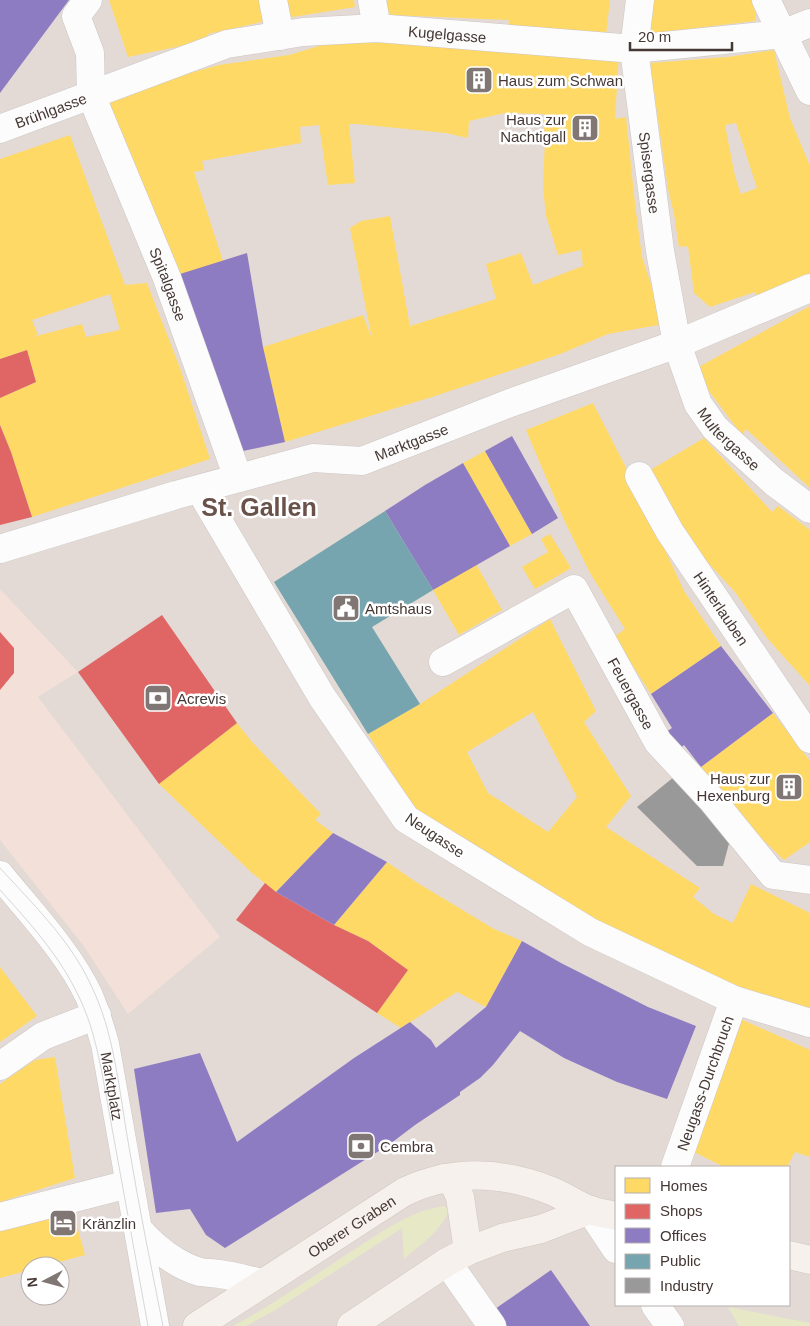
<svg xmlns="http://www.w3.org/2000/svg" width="810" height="1326" viewBox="0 0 810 1326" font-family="Helvetica,sans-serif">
<rect width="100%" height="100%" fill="#eeeae8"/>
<path fill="#e3dad5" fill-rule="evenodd" d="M0 0H810V1326H0ZM616 1167H789V1305H616ZM30 1266H60V1296H30Z"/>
<path fill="#f2e0d9" d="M0 589 78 672 38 697 220 937 128 1014 83 945 0 840Z"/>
<g fill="#e7e9c6">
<path d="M444 1206 449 1210C441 1231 420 1245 404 1259L402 1228 277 1309 246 1326H233C273 1305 311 1278 349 1253 379 1234 409 1211 444 1206Z"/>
<path d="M728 1307 810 1323V1326H739Z"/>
</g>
<g fill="#ffd966" fill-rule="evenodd">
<path d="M109 0H267L271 20 208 34 210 40 128 57Z"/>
<path d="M276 0H354L355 7 280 19Z"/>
<path d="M386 0H610L606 35 508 27 509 20 389 15Z"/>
<path d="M652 0H751L756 13 755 21 654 33 649 28Z"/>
<path d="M359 34 619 54 615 119 626 117 635 204 642 257 664 324 608 334 560 354 435 396 285 442 263 347 363 315 372 339 350 228 361 221 390 216 410 326 496 299 486 264 521 253 533 285 583 266 581 250 558 255 546 216 543 187 545 138 543 114 505 113 469 121 468 138 446 133 357 124H349L355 183 328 185 319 125 300 127 301 143 202 161 204 170 194 172 223 261 175 276 103 97 219 65 289 55Z"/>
<path d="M774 50 790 118 810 166V278L757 296 755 292 710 307 694 293 688 246 679 247 674 214 668 189 650 63 728 57ZM736 123 757 188 741 194 735 176 725 125Z"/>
<path d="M70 135 125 285 147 283 180 368 210 459 32 517 11 452 0 425V398L36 382 27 350 0 359V159ZM110 294 120 330 86 337 82 324 29 338 38 335 32 320Z"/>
<path d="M810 306V488L746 429 742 435 693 370Z"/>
<path d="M593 403 638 491 684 591 721 646 651 694 614 637 625 629 590 573 565 522 526 430Z"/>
<path d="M704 438 772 512 778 506 810 530V686L767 638 735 592 688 541 647 472Z"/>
<path d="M485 451 532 534 510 546 463 463Z"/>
<path d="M550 534 571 568 535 589 522 567 548 552 541 539Z"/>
<path d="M476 564 502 610 459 635 433 590Z"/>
<path d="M550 619 596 711 584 722 631 796 606 827 700 888 693 897 714 914 733 923 751 884 808 912 810 915V1012L707 982 653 954 417 813 368 734 420 704ZM533 712 577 797 548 832 488 793 467 752Z"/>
<path d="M773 713 810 761V842L784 860 735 813 701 767Z"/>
<path d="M237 723 252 742 321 814 315 820 333 833 276 892 252 873 159 784Z"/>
<path d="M387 862 416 882 494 929 522 941 486 1007 457 992 401 1028 377 1013 408 970 368 941 334 925Z"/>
<path d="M0 967 37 1016 0 1042Z"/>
<path d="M736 1017 810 1050V1157L795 1152 787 1167H724L690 1150Z"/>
<path d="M55 1057 75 1178 0 1202V1084L35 1060Z"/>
<path d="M72 1208 85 1255 44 1266H30V1270L0 1278V1228Z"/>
</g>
<g fill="#e06666">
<path d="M27 350 36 382 0 398V359Z"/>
<path d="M0 425 11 452 32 517 0 525Z"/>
<path d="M162 615 237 723 159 784 78 672Z"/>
<path d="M0 632 14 648V673L0 690Z"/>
<path d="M265 883 276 892 334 925 368 941 408 970 377 1013 236 920Z"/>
</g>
<g fill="#8e7cc3">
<path d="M0 0H69L0 93Z"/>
<path d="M247 253 263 347 285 442 243 451 180 274Z"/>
<path d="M512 436 558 518 532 534 485 451Z"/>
<path d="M463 463 510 546 433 590 385 511 425 485Z"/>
<path d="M721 646 773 713 701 767 684 745 674 754 660 736 672 728 651 694Z"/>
<path d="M333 833 387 862 334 925 276 892Z"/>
<path d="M522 941 561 963 648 1007 696 1026 667 1099 617 1082 564 1058 520 1031 493 1065 480 1078 460 1092V1095L415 1125 390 1144 225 1248 206 1235 190 1209 156 1213 134 1069 200 1053 237 1142 354 1058 410 1022 431 1040 436 1048 486 1007Z"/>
<path d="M551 1270 590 1326H507L495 1309Z"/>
</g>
<path fill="#76a5af" d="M385 511 433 590 372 627 420 704 368 734 274 582Z"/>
<path fill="#999" d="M680 772 731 836 723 866H697L637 807Z"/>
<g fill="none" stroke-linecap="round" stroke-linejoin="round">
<defs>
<g id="street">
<path id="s1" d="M88 0 76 16 90 53 91 95 167 278 238 478"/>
<path d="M273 0 280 36"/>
<path d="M372 0 377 28"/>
<path id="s2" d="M640 0 634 49 660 251 677 344 698 404 715 428 774 482 810 509"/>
<path d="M766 0 810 91"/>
<path id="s3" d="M0 129 227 44 303 32 377 28 634 49 783 34 810 23"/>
<path id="s4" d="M639 476 670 532 810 739"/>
<path d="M200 490 322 697 406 819 590 932 734 1000 810 1023"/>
<path id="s5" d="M0 549 176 495 313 458 362 461 510 403 677 344 810 288"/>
<path id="s6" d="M443 662 574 589 658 742 712 800 773 875 810 880"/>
<path id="s7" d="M0 875C30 912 69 953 89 996 96 1012 100 1027 105 1044L155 1326"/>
<path d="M0 1066 43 1036 97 1015"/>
<path id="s8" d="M675 1167 734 1000"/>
<path d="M590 1210 616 1249"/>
<path d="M0 1217 129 1184"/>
<path d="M139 1230C153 1247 178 1266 200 1272 206 1273 213 1273 219 1274 234 1276 248 1280 262 1283"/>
<path d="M447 1262 492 1326"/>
<path d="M655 1305 670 1326"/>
</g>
<g id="secondary">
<path d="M444 1178 454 1184 460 1197 468 1251"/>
<path d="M789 1255 810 1260"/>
<path id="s9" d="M197 1326 404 1192C452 1169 500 1171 549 1190 563 1195 576 1205 590 1210 598 1213 608 1214 616 1216"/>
<path d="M351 1326 447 1262 468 1251 502 1238 541 1229 590 1210"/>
</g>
</defs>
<use href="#street" stroke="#cbc6c4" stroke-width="29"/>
<use href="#secondary" stroke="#cfc6c0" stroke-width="29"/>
<use href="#street" stroke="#fcfcfc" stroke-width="28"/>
<use href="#secondary" stroke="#f6f1ed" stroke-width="28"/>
<g stroke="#d8d7d7" stroke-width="1">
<path d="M0 868C32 903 68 938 89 981 115 1032 119 1091 129 1147 139 1207 151 1266 163 1326"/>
<path d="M0 890C30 923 61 957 80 999 91 1022 97 1048 102 1073L148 1326"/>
</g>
</g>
<defs>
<symbol id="building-square" viewBox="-11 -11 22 22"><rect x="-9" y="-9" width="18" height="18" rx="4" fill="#807673" stroke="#fff"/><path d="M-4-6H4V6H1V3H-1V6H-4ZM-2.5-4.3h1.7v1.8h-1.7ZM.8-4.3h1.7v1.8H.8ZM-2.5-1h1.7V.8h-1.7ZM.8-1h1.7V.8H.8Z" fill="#fff"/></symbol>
<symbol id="civic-square" viewBox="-11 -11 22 22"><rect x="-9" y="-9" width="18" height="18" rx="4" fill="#807673" stroke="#fff"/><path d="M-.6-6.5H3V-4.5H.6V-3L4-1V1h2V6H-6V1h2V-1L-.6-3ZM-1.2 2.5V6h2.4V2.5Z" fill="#fff"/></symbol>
<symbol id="bank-square" viewBox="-11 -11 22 22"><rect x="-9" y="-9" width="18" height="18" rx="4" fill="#807673" stroke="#fff"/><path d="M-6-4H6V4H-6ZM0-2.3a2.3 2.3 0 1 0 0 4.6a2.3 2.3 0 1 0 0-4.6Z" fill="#fff"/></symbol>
<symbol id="hotel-square" viewBox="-11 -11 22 22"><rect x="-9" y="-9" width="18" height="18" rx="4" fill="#807673" stroke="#fff"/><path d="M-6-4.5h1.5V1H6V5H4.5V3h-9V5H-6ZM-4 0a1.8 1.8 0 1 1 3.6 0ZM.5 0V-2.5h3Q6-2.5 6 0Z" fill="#fff"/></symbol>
</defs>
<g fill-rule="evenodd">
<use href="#building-square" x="463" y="64" width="32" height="32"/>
<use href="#building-square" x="569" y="112" width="32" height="32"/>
<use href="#civic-square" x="330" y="592" width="32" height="32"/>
<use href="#bank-square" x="142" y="682" width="32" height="32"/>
<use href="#building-square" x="773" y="771" width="32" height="32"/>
<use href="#bank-square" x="345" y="1130" width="32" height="32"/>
<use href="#hotel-square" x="47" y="1207" width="32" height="32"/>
</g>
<g text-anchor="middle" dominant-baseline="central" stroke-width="5" stroke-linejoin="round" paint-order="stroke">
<g font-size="15" fill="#453834" stroke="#fff">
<text stroke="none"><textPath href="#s3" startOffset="464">Kugelgasse</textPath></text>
<text stroke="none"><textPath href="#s3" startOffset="54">Brühlgasse</textPath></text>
<text stroke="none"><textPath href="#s2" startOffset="174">Spisergasse</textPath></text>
<text stroke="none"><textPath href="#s1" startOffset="306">Spitalgasse</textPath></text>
<text stroke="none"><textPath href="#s2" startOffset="458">Multergasse</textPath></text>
<text stroke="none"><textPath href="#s5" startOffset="428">Marktgasse</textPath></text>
<text stroke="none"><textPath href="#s4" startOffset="156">Hinterlauben</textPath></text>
<text stroke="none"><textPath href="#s6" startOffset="269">Feuergasse</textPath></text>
<text transform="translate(435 835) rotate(34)">Neugasse</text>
<text stroke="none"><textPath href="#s8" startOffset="89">Neugass-Durchbruch</textPath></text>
<text stroke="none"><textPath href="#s7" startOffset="244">Marktplatz</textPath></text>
<text stroke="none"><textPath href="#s9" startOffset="184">Oberer Graben</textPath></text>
</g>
<g font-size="15" fill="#453834" stroke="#fff" text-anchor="start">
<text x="498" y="80">Haus zum Schwan</text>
<text x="566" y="119" text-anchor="end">Haus zur<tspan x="566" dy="17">Nachtigall</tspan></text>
<text x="365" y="608">Amtshaus</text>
<text x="177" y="698">Acrevis</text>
<text x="770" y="778" text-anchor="end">Haus zur<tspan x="770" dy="17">Hexenburg</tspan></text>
<text x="380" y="1146">Cembra</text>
<text x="82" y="1223">Kränzlin</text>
</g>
<g font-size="25" font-weight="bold" fill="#68524a" stroke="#fff">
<text x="259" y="507">St. Gallen</text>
</g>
</g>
<rect x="615" y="1166" width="175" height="140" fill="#ffffff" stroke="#b5afae"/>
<rect x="625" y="1178" width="25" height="15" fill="#ffd966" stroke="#b5afae"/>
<text x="660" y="1191" font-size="15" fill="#453834">Homes</text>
<rect x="625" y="1204" width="25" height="15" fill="#e06666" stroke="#b5afae"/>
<text x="660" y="1216" font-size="15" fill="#453834">Shops</text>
<rect x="625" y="1228" width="25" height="15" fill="#8e7cc3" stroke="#b5afae"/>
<text x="660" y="1241" font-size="15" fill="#453834">Offices</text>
<rect x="625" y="1254" width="25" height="15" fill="#76a5af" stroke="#b5afae"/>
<text x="660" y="1266" font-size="15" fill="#453834">Public</text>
<rect x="625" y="1278" width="25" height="15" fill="#999999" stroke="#b5afae"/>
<text x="660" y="1291" font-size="15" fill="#453834">Industry</text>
<g transform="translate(45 1281) rotate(264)"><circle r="24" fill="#ffffff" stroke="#b5afae"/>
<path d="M0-4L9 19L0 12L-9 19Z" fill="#807673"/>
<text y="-8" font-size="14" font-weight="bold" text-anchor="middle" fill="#453834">N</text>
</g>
<path d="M630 42v8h102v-8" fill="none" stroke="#453834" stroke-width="2.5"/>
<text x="638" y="42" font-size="15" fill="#453834" stroke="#ffffff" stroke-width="4" paint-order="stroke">20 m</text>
</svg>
